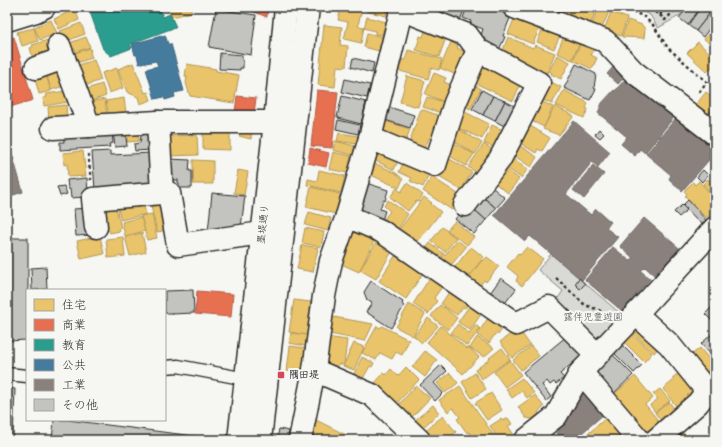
<svg xmlns="http://www.w3.org/2000/svg" width="722" height="447" viewBox="0 0 722 447" font-family="Pangolin,'Klee One',sans-serif">
<rect width="100%" height="100%" fill="#f6f6f2"/>
<filter id="ink" filterUnits="userSpaceOnUse"><feTurbulence type="fractalNoise" baseFrequency=".025" numOctaves="2"/><feDisplacementMap in="SourceGraphic" scale="8" xChannelSelector="R" yChannelSelector="G"/><feConvolveMatrix kernelMatrix="1 2 1 2 8 2 1 2 1" color-interpolation-filters="sRGB"/></filter>
<g filter="url(#ink)">
<g fill="#d9d9d5" stroke="#828280">
<path d="M631 7H687L679 16 658 28 650 15Z"/>
<path d="M551 254 622 315 595 343 554 304 563 291 538 270Z"/>
</g>
<g fill="#e9c46a" stroke="#b09657">
<path d="M169 7H190L192 12 172 17Z"/>
<path d="M341 7H362L358 26 364 27 361 43 344 39 348 22 338 20Z"/>
<path d="M367 7H388L386 16 366 11Z"/>
<path d="M541 7H565L562 17Z"/>
<path d="M567 7H597L589 28 563 18Z"/>
<path d="M599 7H605L610 9 600 33 590 29Z"/>
<path d="M75 9 79 20 59 29 54 19Z"/>
<path d="M611 12 627 18 621 36 604 30Z"/>
<path d="M516 14 541 24 533 44 508 34Z"/>
<path d="M367 17 386 22 382 35 375 34V31L364 28Z"/>
<path d="M51 20 57 33 40 40 34 27Z"/>
<path d="M628 20 642 25 645 29 644 38 622 37Z"/>
<path d="M81 23 85 34 64 42 60 31Z"/>
<path d="M324 25 342 27 340 45 348 46 346 67 337 66 335 87 318 85Z"/>
<path d="M715 25V42L712 45 704 39Z"/>
<path d="M544 26 561 33 554 49 537 42Z"/>
<path d="M34 28 38 41 22 46 17 32Z"/>
<path d="M426 28 447 35 439 57 416 50 420 36 423 37Z"/>
<path d="M367 33 383 37 379 51 364 47Z"/>
<path d="M565 33 581 40 572 60 557 53Z"/>
<path d="M86 37 90 47 76 52 75 49 67 52 64 45Z"/>
<path d="M508 37 533 48 535 45 555 53 547 73 545 72 543 77 501 55Z"/>
<path d="M48 40 52 52 33 59 30 48 33 47 32 45Z"/>
<path d="M582 40 595 47 591 55 597 58 592 69 573 60Z"/>
<path d="M451 42 458 46 457 48 470 54 459 76 440 68Z"/>
<path d="M698 42 715 58V64L707 72 687 53Z"/>
<path d="M90 48 91 51 90 52 92 58 73 64 69 55Z"/>
<path d="M408 50 442 59 439 70 431 68 428 79 393 69 396 58 405 60Z"/>
<path d="M557 55 570 62 561 79 551 74 552 73 549 71Z"/>
<path d="M94 60 101 80 79 88 72 67Z"/>
<path d="M485 61 521 83 513 101 475 83Z"/>
<path d="M133 63 145 93 148 92 151 100 140 104 138 97 127 92 118 69Z"/>
<path d="M187 64 216 69V71L239 75 234 103 190 96 186 83 187 77 185 76Z"/>
<path d="M117 68 123 88 109 93 102 73Z"/>
<path d="M45 69 59 70 64 86 51 90Z"/>
<path d="M45 71 51 91 39 94 34 75Z"/>
<path d="M434 73 446 78 444 82 454 86 447 103 425 94Z"/>
<path d="M407 76 425 81 418 107 400 102Z"/>
<path d="M547 80 561 87 552 104 533 95Z"/>
<path d="M102 84 106 96 85 103 81 91Z"/>
<path d="M473 84 481 89 470 109 462 104Z"/>
<path d="M564 90 588 103 586 108 588 109 584 118 556 105Z"/>
<path d="M66 91 68 102 44 106 43 98 47 97 46 94Z"/>
<path d="M706 92 715 99V104L704 118 694 107Z"/>
<path d="M427 97 451 104 447 115 423 107Z"/>
<path d="M533 97 553 107 544 127 523 117Z"/>
<path d="M124 98 126 113 109 116 106 101Z"/>
<path d="M105 99 107 116 91 115 90 102Z"/>
<path d="M66 105 67 119 49 121 48 107Z"/>
<path d="M555 106 574 116 559 135 543 129Z"/>
<path d="M421 109 440 116 436 125H438L433 139 429 138 425 149 409 143Z"/>
<path d="M463 111 489 124 482 139 456 127Z"/>
<path d="M385 121 410 129 406 141 381 133Z"/>
<path d="M524 122 550 138 542 151 538 149 536 153 513 139Z"/>
<path d="M252 125 251 139 239 136 240 126Z"/>
<path d="M492 125 505 131 497 149 484 143Z"/>
<path d="M138 128 139 141 127 142 126 129Z"/>
<path d="M457 128 482 143 475 154 454 141 455 139 451 137Z"/>
<path d="M203 129H230V150L203 149Z"/>
<path d="M339 133 358 136 357 144 337 141Z"/>
<path d="M197 135 198 155 168 156 167 136Z"/>
<path d="M335 141 355 146 353 155 333 150Z"/>
<path d="M452 142 474 154 466 166 445 153Z"/>
<path d="M516 143 537 157 531 167 507 151Z"/>
<path d="M484 144 496 152 479 174 468 167Z"/>
<path d="M380 147 400 156 394 170 374 160Z"/>
<path d="M83 151 86 176 68 177 67 164 64 165 63 153Z"/>
<path d="M333 152 351 156 347 173 329 169Z"/>
<path d="M507 154 528 169 521 178 500 163Z"/>
<path d="M448 158 472 172 461 190 439 177 444 168Z"/>
<path d="M405 159 431 171 423 187 410 181 412 178 399 172Z"/>
<path d="M193 160 213 161V184H193Z"/>
<path d="M374 163 396 173 403 179 399 188 369 174Z"/>
<path d="M499 164 519 179 508 193 488 178Z"/>
<path d="M238 170 248 172 244 195 234 193Z"/>
<path d="M319 170 345 176 341 193 307 185 308 179 317 181Z"/>
<path d="M432 177 461 196 452 210 423 191Z"/>
<path d="M708 179 715 186V197L703 184Z"/>
<path d="M699 181 715 199V210L706 218 685 196 687 194 684 191 693 182 695 185Z"/>
<path d="M407 183 423 195 418 202 416 201 408 211 390 197 397 188 401 192Z"/>
<path d="M311 187 340 194 336 214 306 207Z"/>
<path d="M424 197 432 203 431 204 441 212 416 244 398 231Z"/>
<path d="M388 200 408 214 398 229 384 219 390 211 384 206Z"/>
<path d="M143 203 146 214 121 220 118 209Z"/>
<path d="M163 204 168 230 157 232 151 206Z"/>
<path d="M116 208 121 227 119 228 120 231 110 233 109 230H107L103 211Z"/>
<path d="M309 212 331 218 328 231 305 225Z"/>
<path d="M152 214 157 238 147 240 141 216Z"/>
<path d="M141 217 145 231 125 236 122 222Z"/>
<path d="M455 221 474 237 467 245 447 230Z"/>
<path d="M352 224 377 235 359 272 339 263Z"/>
<path d="M442 227 456 238 445 252 431 241Z"/>
<path d="M305 228 324 232 321 247 302 243Z"/>
<path d="M142 233 146 252 130 256 125 237Z"/>
<path d="M100 236 104 254 81 259 77 241Z"/>
<path d="M123 237 125 256 108 258 106 239Z"/>
<path d="M378 239 394 248 376 279 360 270Z"/>
<path d="M457 240 466 247 448 269 439 262Z"/>
<path d="M430 243 444 254 434 266 421 255Z"/>
<path d="M302 245 318 248 313 272 297 269Z"/>
<path d="M471 247 484 257 468 277 455 267Z"/>
<path d="M527 247 543 259 522 286 516 281 518 276 507 267 518 253 520 255Z"/>
<path d="M395 256 423 273 406 299 379 281Z"/>
<path d="M487 257 499 266 486 282 484 280 478 288 467 280 482 260 483 261Z"/>
<path d="M431 276 444 284 434 298 437 301 428 314 413 304Z"/>
<path d="M451 289 472 300 465 308 463 307 457 315 441 304Z"/>
<path d="M294 300 311 302 307 335 289 332Z"/>
<path d="M472 302 484 310 470 330 458 322Z"/>
<path d="M409 304 425 314 413 336 396 327Z"/>
<path d="M440 305 443 308 444 307 457 318 448 330 431 316Z"/>
<path d="M490 315 505 325 498 335 496 333 489 343 477 335Z"/>
<path d="M328 316 373 324 365 341 325 333Z"/>
<path d="M428 318 438 326 422 343 414 336Z"/>
<path d="M640 323 662 344 654 353 632 332Z"/>
<path d="M458 324 469 333 476 325 480 329 467 346 451 333Z"/>
<path d="M377 326 380 328 382 326 409 340 402 355 396 352 392 359 380 353 376 360 362 353Z"/>
<path d="M441 326 467 349 468 347 479 357 463 374 427 342Z"/>
<path d="M518 328 530 345 512 358 500 342Z"/>
<path d="M291 333 308 335 306 346 289 343Z"/>
<path d="M631 333 652 353 644 362 623 341Z"/>
<path d="M326 337 347 340 344 365 339 364 338 367 322 364Z"/>
<path d="M477 337 494 348 484 357 470 348Z"/>
<path d="M354 343 364 347 354 370 343 366Z"/>
<path d="M290 346 305 348 302 373 287 371Z"/>
<path d="M531 346 539 356 521 370 513 360Z"/>
<path d="M502 348 510 359 482 379 475 370 490 359 489 358Z"/>
<path d="M700 348 714 365 699 377 686 359Z"/>
<path d="M425 351 437 360 425 377 412 367Z"/>
<path d="M362 357 374 363 372 367 370 366 361 382 352 378Z"/>
<path d="M510 360 521 375 505 387 494 372Z"/>
<path d="M715 366V383L707 389 699 378Z"/>
<path d="M406 367 419 380 393 407 371 387 384 373 386 375 391 369 398 376Z"/>
<path d="M683 370 698 388 676 406 663 389 674 380 672 378Z"/>
<path d="M450 373 458 383 445 393 437 383Z"/>
<path d="M475 373 486 389 472 398 462 382Z"/>
<path d="M635 376 653 398 645 404 660 423 648 434 614 394Z"/>
<path d="M522 378 534 393 527 398 522 391 512 398 506 389Z"/>
<path d="M416 386 430 398 411 418 398 405Z"/>
<path d="M460 386 497 440H475L469 432 467 433 457 419 460 417 453 408 448 412 439 400Z"/>
<path d="M660 389 670 401 655 412 650 405 658 399 653 394Z"/>
<path d="M491 393 502 410 487 420 475 403Z"/>
<path d="M535 395 544 407 538 412 539 414 533 419 526 418 518 407Z"/>
<path d="M669 402 677 412 663 423 655 413Z"/>
<path d="M433 405 439 413 421 429 414 421Z"/>
<path d="M443 416 456 432 447 440H429L423 432Z"/>
<path d="M607 417 621 433 613 440H583L582 439Z"/>
<path d="M508 418 512 424 508 426 514 435 508 438 507 436 501 440H499L490 426 501 419 503 421Z"/>
<path d="M316 420 348 436 346 440H309L315 426 314 425Z"/>
<path d="M680 429 689 440H668Z"/>
</g>
<g fill="#e76f51" stroke="#af5b46">
<path d="M252 7H268L267 17 252 11Z"/>
<path d="M14 37 33 100 7 108V39Z"/>
<path d="M317 90 338 92 332 148 311 146Z"/>
<path d="M237 96 256 98 254 114 235 112Z"/>
<path d="M310 148 329 153 326 167 308 163Z"/>
<path d="M197 291 233 294 231 317 195 314Z"/>
</g>
<path fill="#2a9d8f" stroke="#2a7b71" d="M99 7H163L160 9 163 17 170 14 176 27 130 44 132 48 111 56 103 49 90 12 99 8Z"/>
<path fill="#457b9d" stroke="#3d637b" d="M165 35 168 44H171L184 91 174 93 175 97 165 100 164 97 155 99 146 69 158 66 156 61 146 63 145 62 139 64 137 55H135L132 44Z"/>
<g fill="#8a817c" stroke="#6e6764">
<path d="M614 66 625 76 618 84 607 74Z"/>
<path d="M626 78 674 117 645 153 640 149 635 156 621 144 627 137 598 113 602 103 614 90 615 91Z"/>
<path d="M676 118 715 151V153L682 191 669 179 671 175 646 154Z"/>
<path d="M574 121 610 152 598 167 592 162 566 194 591 215 596 209 611 222 606 228 618 237 582 280 530 236 525 241 494 215Z"/>
<path d="M7 136 23 192 7 197Z"/>
<path d="M593 165 604 174 584 199 573 190Z"/>
<path d="M644 218 679 248 655 276 645 267 641 271 650 279 622 311 585 280 613 247 630 261 633 258 620 246Z"/>
<path d="M582 389 604 414 574 440H562L557 433Z"/>
</g>
<g fill="#c3c3c0" stroke="#2b2b2b">
<path d="M416 7H441L438 15Z"/>
<path d="M444 7H465L459 23 440 15Z"/>
<path d="M467 7H497L512 13 503 36 505 37 497 54 478 44 483 29 470 24 471 21 463 18Z"/>
<path d="M688 7H701L688 25 679 18Z"/>
<path d="M701 7 710 13 696 31 688 25Z"/>
<path d="M216 9 256 15 251 55 209 47Z"/>
<path d="M710 13 715 17V21L703 37 696 31Z"/>
<path d="M220 53 242 55V60H243V68H240V70L219 69Z"/>
<path d="M353 58 374 63 372 73 351 67Z"/>
<path d="M576 64 596 74 594 88 596 89 590 100 564 88Z"/>
<path d="M345 79 370 85 367 98 342 92Z"/>
<path d="M482 90 493 96 483 115 472 109Z"/>
<path d="M342 96 366 102 361 124 338 118 339 117H337Z"/>
<path d="M493 96 505 101 495 121 483 115Z"/>
<path d="M505 101 518 108 508 128 495 121Z"/>
<path d="M715 106V126L705 119Z"/>
<path d="M389 107 414 115 410 128 385 120Z"/>
<path d="M338 120 360 125 358 134 336 129Z"/>
<path d="M125 129 127 146 115 147 113 131Z"/>
<path d="M599 129 604 134 600 138 595 134Z"/>
<path d="M112 130 113 143 109 144 110 147 60 150V142H64L63 133Z"/>
<path d="M151 130 152 150 135 151 134 144 140 143 141 136Z"/>
<path d="M110 151V155L152 153V185L95 189 92 152Z"/>
<path d="M169 159 190 160 189 171H192V188H179V183H178V180H169Z"/>
<path d="M703 170 708 175 702 182 697 177Z"/>
<path d="M87 178 88 194 84 197 71 198 70 189H68L67 180Z"/>
<path d="M486 182 505 198 496 208 478 193Z"/>
<path d="M366 183 388 190 385 201 383 200 380 209 385 211 381 223 355 215Z"/>
<path d="M64 186 67 194 60 196 57 187Z"/>
<path d="M212 193 245 196 241 227 208 232Z"/>
<path d="M478 193 496 208 486 220 468 204Z"/>
<path d="M688 200 706 220 701 224 683 205Z"/>
<path d="M468 204 486 220 474 234 455 219Z"/>
<path d="M682 205 687 210 679 217 674 212Z"/>
<path d="M87 208 92 235 76 236 74 209Z"/>
<path d="M7 238H28V290H27V340L7 341Z"/>
<path d="M46 267 47 289 32 290 31 268Z"/>
<path d="M501 278 516 289 502 307 487 297Z"/>
<path d="M579 278 585 284 580 289 575 284Z"/>
<path d="M371 281 403 302 402 304 404 306 391 328 366 312 372 303 367 300 364 292Z"/>
<path d="M193 290 194 313 172 314V313H165V291Z"/>
<path d="M715 304V324L705 314Z"/>
<path d="M715 331V359L701 344Z"/>
<path d="M567 336 582 355 560 374 564 378 556 384 554 382 550 385 547 381 542 385 551 397 546 401 523 372Z"/>
<path d="M621 344 642 365 634 373 613 352Z"/>
<path d="M612 354 633 375 611 396 591 376Z"/>
<path d="M441 365 447 371 434 383 443 393 435 401 420 385Z"/>
<path d="M7 388 15 389 13 440H7Z"/>
<path d="M54 420H68L202 437 201 440H52Z"/>
<path d="M279 429 289 431 288 440H277Z"/>
<path d="M551 435 555 440H544Z"/>
</g>
<g fill="none" stroke-linecap="round" stroke-linejoin="round">
<defs>
<g id="lane">
<path d="M165 367 178 366 246 379"/>
<path d="M7 374 27 376"/>
</g>
<g id="street">
<path d="M514 7 605 41 634 72 715 134"/>
<path d="M59 45 89 126"/>
<path d="M36 68 64 58"/>
<path d="M53 128 158 122H275"/>
<path d="M370 138 435 165 455 103 478 50 467 35 401 9"/>
<path d="M162 193H169L178 245 262 233"/>
<path d="M465 205 500 159 539 83 478 50"/>
<path d="M347 216 381 231 516 324 549 307 597 355"/>
<path d="M96 227 93 199 162 193 158 122"/>
<path d="M636 314 669 344 707 391 698 403 656 440"/>
<path d="M314 370 372 395 419 440"/>
<path d="M581 372 639 440"/>
<path d="M300 440 314 370 324 296 331 261 347 216 370 138 402 7"/>
<path d="M526 440 556 416 581 372 636 314 715 228"/>
</g>
<g id="secondary">
<path d="M239 440 275 122 286 7"/>
<path d="M260 440 308 7"/>
</g>
<path id="highway" d="M7 20 36 11 44 7"/>
</defs>
<use href="#lane" stroke="#2b2b2b" stroke-width="15"/>
<use href="#street" stroke="#2b2b2b" stroke-width="25"/>
<use href="#secondary" stroke="#2b2b2b" stroke-width="25"/>
<use href="#highway" stroke="#2b2b2b" stroke-width="25"/>
<g stroke="#2b2b2b" stroke-width="2.5" stroke-dasharray="3 3" stroke-linecap="butt">
<path d="M621 7 643 16 653 25 668 48 707 82 697 94"/>
<path d="M644 7 650 9 651 7"/>
<path d="M650 9 660 15 664 7"/>
<path d="M660 15 665 20 678 7"/>
<path d="M88 154 91 180"/>
<path d="M556 278 585 305 599 310 605 316"/>
</g>
<use href="#lane" stroke="#f6f6f2" stroke-width="12"/>
<use href="#street" stroke="#f6f6f2" stroke-width="22"/>
<use href="#secondary" stroke="#f6f6f2" stroke-width="22"/>
<use href="#highway" stroke="#f6f6f2" stroke-width="22"/>
</g>
</g>
<rect fill="#d1495b" stroke="#f6f6f2" stroke-width="1.5" x="277" y="371" width="8" height="8" rx="2"/>
<g text-anchor="middle" dominant-baseline="central" stroke-width="4" stroke-linejoin="round" paint-order="stroke">
<g font-size="10" fill="#2b2b2b" stroke="#f6f6f2">
<text transform="translate(263 224) rotate(-84)">墨堤通り</text>
</g>
<g font-size="10" fill="#565656" stroke="#f6f6f2">
<text x="593" y="317">露伴児童遊園</text>
</g>
<g font-size="10" font-weight="bold" fill="#2b2b2b" stroke="#f6f6f2" text-anchor="start">
<text x="289" y="375">隅田堤</text>
</g>
</g>
<rect width="722" height="447" fill="none" stroke="#f6f6f2" stroke-width="24"/>
<rect x="12" y="12" width="698" height="423" fill="none" stroke="#2b2b2b" stroke-width="1.5" filter="url(#ink)"/>
<rect x="26" y="289" width="140" height="132" fill="#f6f6f2" stroke="#a5a5a2"/>
<rect x="34" y="299" width="20" height="12" fill="#e9c46a" stroke="#a5a5a2"/>
<text x="62" y="309" font-size="12" fill="#2b2b2b">住宅</text>
<rect x="34" y="319" width="20" height="12" fill="#e76f51" stroke="#a5a5a2"/>
<text x="62" y="329" font-size="12" fill="#2b2b2b">商業</text>
<rect x="34" y="339" width="20" height="12" fill="#2a9d8f" stroke="#a5a5a2"/>
<text x="62" y="349" font-size="12" fill="#2b2b2b">教育</text>
<rect x="34" y="359" width="20" height="12" fill="#457b9d" stroke="#a5a5a2"/>
<text x="62" y="369" font-size="12" fill="#2b2b2b">公共</text>
<rect x="34" y="379" width="20" height="12" fill="#8a817c" stroke="#a5a5a2"/>
<text x="62" y="389" font-size="12" fill="#2b2b2b">工業</text>
<rect x="34" y="399" width="20" height="12" fill="#c3c3c0" stroke="#a5a5a2"/>
<text x="62" y="409" font-size="12" fill="#2b2b2b">その他</text>
</svg>
